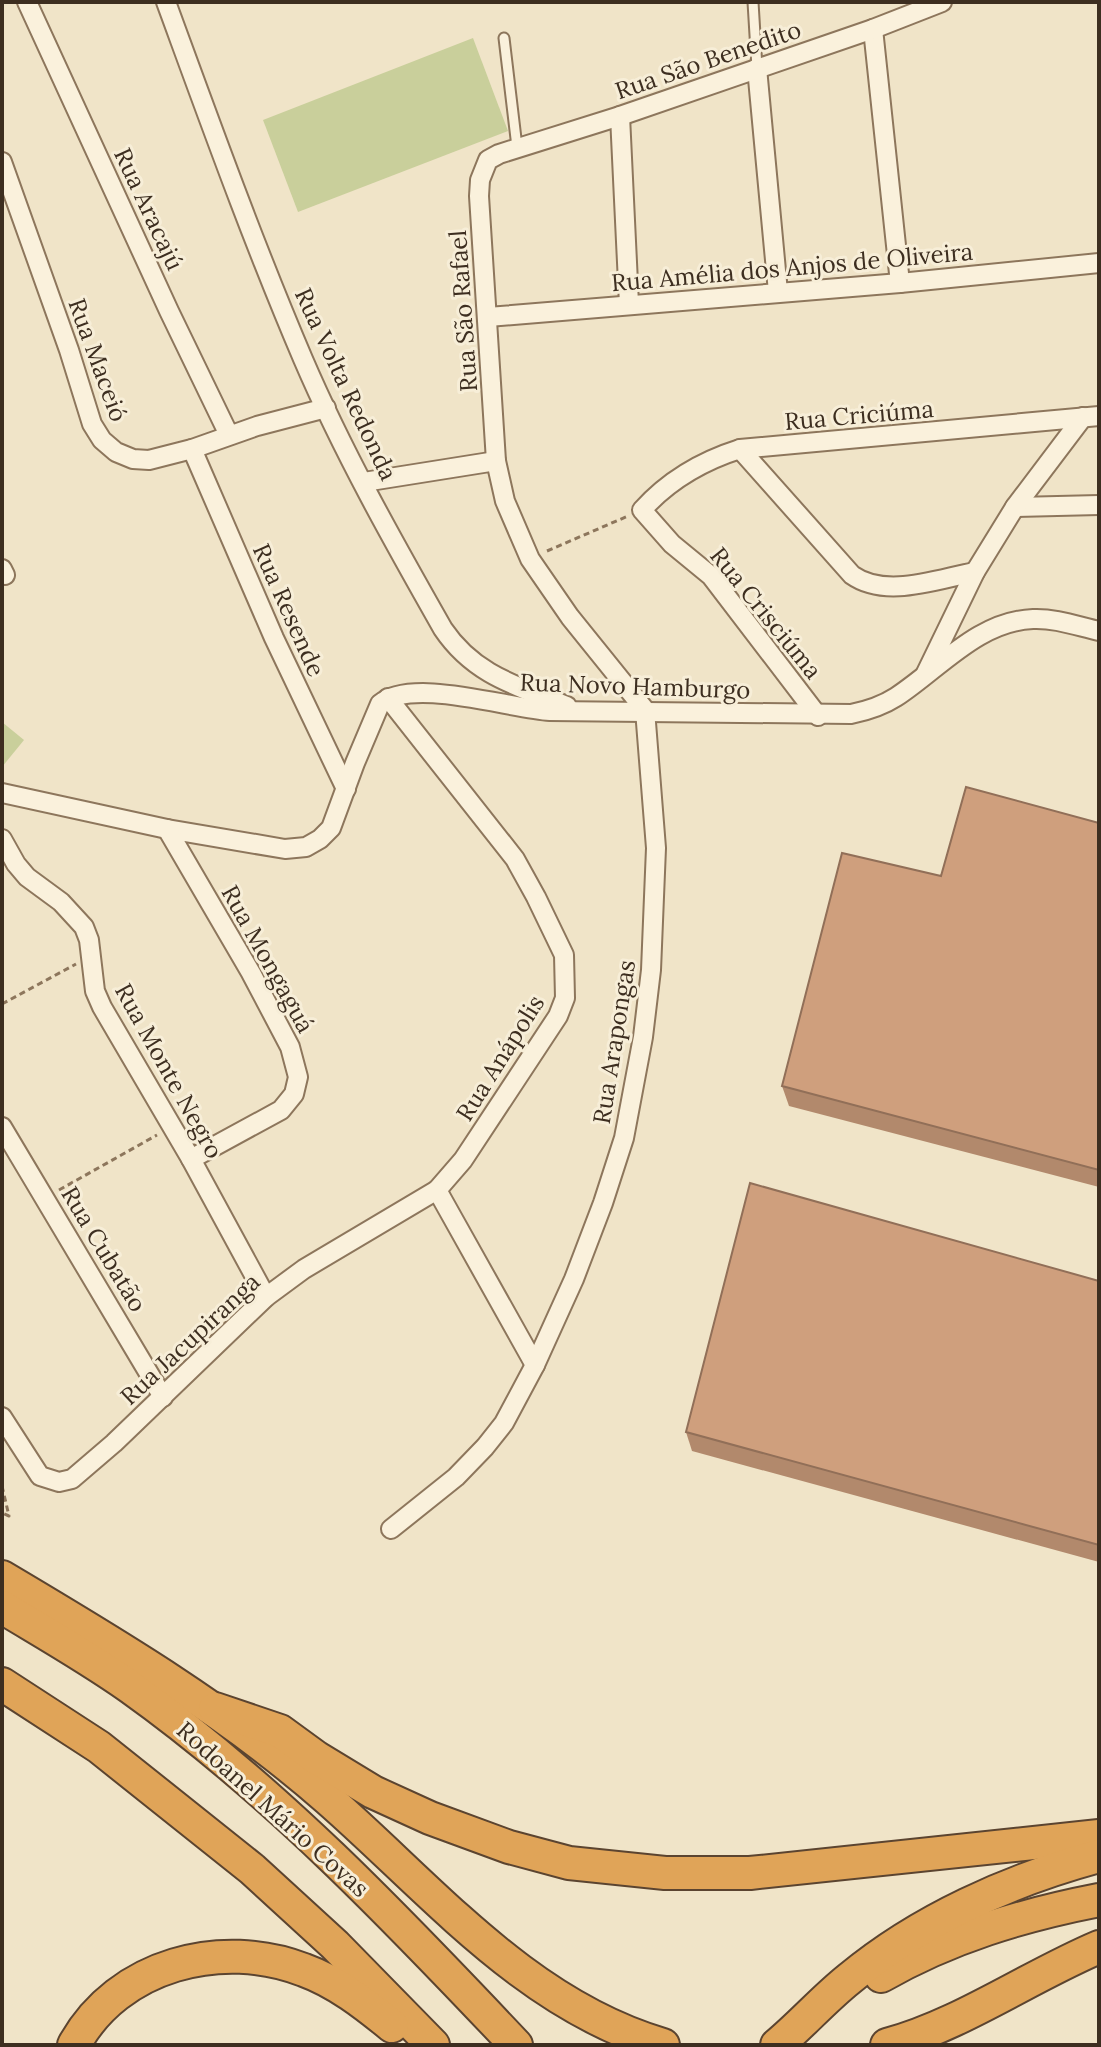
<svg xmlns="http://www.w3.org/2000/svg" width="1101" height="2047" font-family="Lora,serif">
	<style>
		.green { fill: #c9cf9b }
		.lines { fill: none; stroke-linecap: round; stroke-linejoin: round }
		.service-casing { stroke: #8d765c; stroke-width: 13 }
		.minor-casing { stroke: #8d765c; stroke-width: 22 }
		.motorway-casing { stroke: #5b4430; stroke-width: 36 }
		.path { stroke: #8d765c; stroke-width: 3; stroke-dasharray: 6 4; stroke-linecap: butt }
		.service { stroke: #faf1dc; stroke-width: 9 }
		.minor { stroke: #faf1dc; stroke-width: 18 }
		.motorway { stroke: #e0a458; stroke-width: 32 }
		.wall { fill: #b2896c }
		.building { fill: #cf9f7d; stroke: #916f58; stroke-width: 2 }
		.labels { text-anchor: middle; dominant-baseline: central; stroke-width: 6; stroke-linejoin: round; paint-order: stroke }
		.street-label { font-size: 24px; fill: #3d2e20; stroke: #f7eed8 }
	</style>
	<rect width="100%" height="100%" fill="#f0e4c8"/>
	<g class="green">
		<path d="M473,38l35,93 -210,81 -35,-92z"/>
		<path d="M2,722l22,18 -22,27z"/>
	</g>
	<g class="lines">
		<defs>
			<g id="service">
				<path d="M753,2l4,66"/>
				<path d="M504,38l13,109"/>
			</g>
			<g id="minor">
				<path d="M27,2l142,309 60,124"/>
				<path d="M166,2c44,120 87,240 137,357 40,93 90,182 140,270 31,46 74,57 124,77"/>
				<path d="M873,29l27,254"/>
				<path d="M757,68l21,224"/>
				<path d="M620,116l9,188"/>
				<path d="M2,162l67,188 23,74 10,16 14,12 17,7 16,1 43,-11 65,-23 69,-18"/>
				<path d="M488,317l412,-34 199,-20"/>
				<path d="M192,449l82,189 72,151"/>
				<path d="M740,449l112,126c34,24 85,4 123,-3"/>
				<path d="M364,482l132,-21"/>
				<path d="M1015,507l84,-2"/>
				<path d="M2,569l3,6"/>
				<path d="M926,673l49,-101 40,-65 68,-90"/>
				<path d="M388,698l127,161 21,38 28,58 1,43 -7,18 -95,144 -26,30 98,175"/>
				<path d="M818,716l-107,-140 -39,-32 -30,-34c27,-30 60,-49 98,-61l359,-33"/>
				<path d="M2,793l165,36 118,20 21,-2 14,-8 11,-11 24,-65 25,-59c32,-27 127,4 170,7l301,3c15,-3 31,-8 45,-17 43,-28 82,-76 137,-78 22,-1 44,7 66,12"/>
				<path d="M167,829l84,144 39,74 8,30 -4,17 -13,16 -90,49"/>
				<path d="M2,839l14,25 11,13 34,25 23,25 5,13 6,51 7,16 89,152 75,138"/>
				<path d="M2,1127l161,270"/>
				<path d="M2,1417l38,59 19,6 13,-3 42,-36 152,-146 38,-28 133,-79"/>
				<path d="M391,1529l65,-52 29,-30 19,-24 31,-58 39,-86 29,-76 21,-65 19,-101 8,-67 5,-122 -11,-138 -75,-93 -40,-58 -25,-58 -9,-40 -17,-265 1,-16 8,-20 11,-6 121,-38 253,-87 69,-27"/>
			</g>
			<g id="motorway">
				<path d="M2,1577c113,67 227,135 326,222 104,91 198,206 335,246"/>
				<path d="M2,1607c43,26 87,51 128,80 143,102 266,231 386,358"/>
				<path d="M2,1684l97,63 153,122 83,76 98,100"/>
				<path d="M215,1709l65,22 37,27 56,34 57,26 79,29 60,16 96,10h85l349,-37"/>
				<path d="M881,1976c68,-39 141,-61 218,-76"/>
				<path d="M74,2045c44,-81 148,-107 230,-75 33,12 61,34 88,56"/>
				<path d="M777,2045c25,-21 47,-46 72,-66 71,-59 161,-99 250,-123"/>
				<path d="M887,2045c74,-20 141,-68 212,-98"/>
			</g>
		</defs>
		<use href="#service" class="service-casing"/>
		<use href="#minor" class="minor-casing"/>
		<use href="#motorway" class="motorway-casing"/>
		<g class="path">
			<path d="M547,551l81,-35"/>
			<path d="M2,1004l74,-40"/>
			<path d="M59,1190l98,-55"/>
			<path d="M2,1486l7,30 -7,-3"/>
		</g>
		<use href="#service" class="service"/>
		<use href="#minor" class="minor"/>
		<use href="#motorway" class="motorway"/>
	</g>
	<g class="wall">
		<path d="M1099,823v364l-310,-81 -7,-20z"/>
		<path d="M1099,1281v281l-407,-111 -6,-19z"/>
	</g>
	<g class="building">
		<path d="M966,787l133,36v347l-317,-84 60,-233 99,23z"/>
		<path d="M750,1183l349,98v264l-413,-113z"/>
	</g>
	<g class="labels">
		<g class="street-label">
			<text transform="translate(708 60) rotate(-19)">Rua São Benedito</text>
			<text transform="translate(149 209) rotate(65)">Rua Aracajú</text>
			<text transform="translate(792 267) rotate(-5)">Rua Amélia dos Anjos de Oliveira</text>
			<text transform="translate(463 311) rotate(-94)">Rua São Rafael</text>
			<text transform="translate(98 360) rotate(70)">Rua Maceió</text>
			<text transform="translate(346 384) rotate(65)">Rua Volta Redonda</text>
			<text transform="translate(859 415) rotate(-5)">Rua Criciúma</text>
			<text transform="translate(289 610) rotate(66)">Rua Resende</text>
			<text transform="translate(766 613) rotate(51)">Rua Crisciúma</text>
			<text transform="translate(635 686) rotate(2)">Rua Novo Hamburgo</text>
			<text transform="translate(268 959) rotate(61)">Rua Mongaguá</text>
			<text transform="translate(614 1042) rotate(-81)">Rua Arapongas</text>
			<text transform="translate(500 1058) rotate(-58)">Rua Anápolis</text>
			<text transform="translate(169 1071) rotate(61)">Rua Monte Negro</text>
			<text transform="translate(104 1249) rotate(59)">Rua Cubatão</text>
			<text transform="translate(190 1339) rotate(-43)">Rua Jacupiranga</text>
			<text transform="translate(273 1809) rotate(42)">Rodoanel Mário Covas</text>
		</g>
	</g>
	<rect width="1101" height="2047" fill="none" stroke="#3d2e20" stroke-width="8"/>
</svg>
